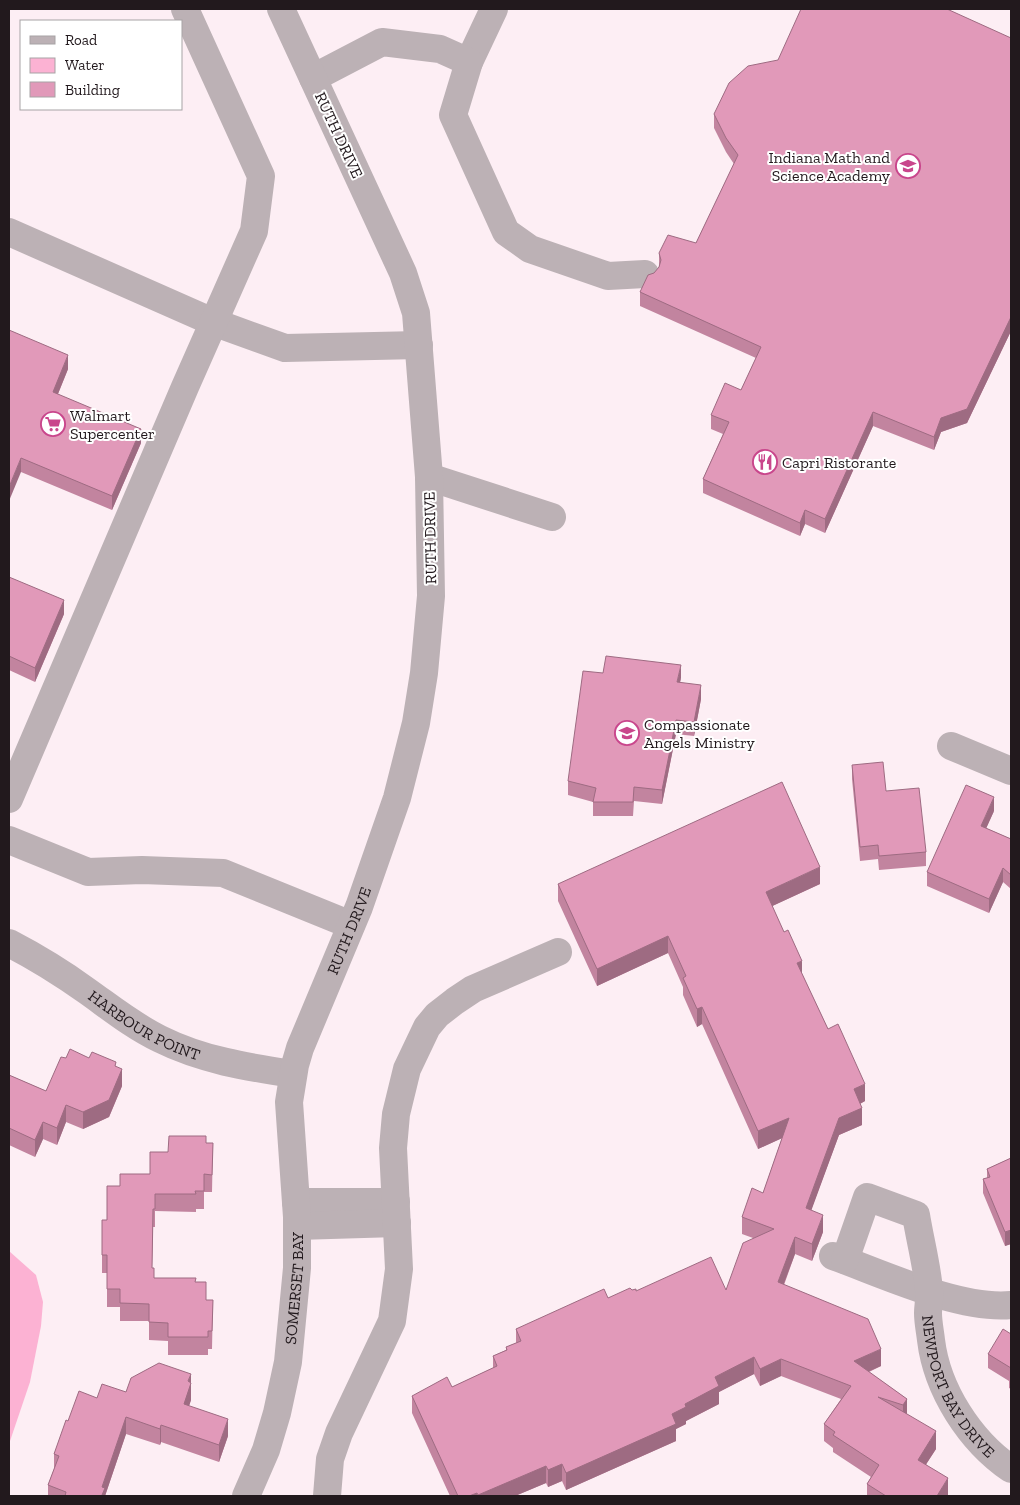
<svg xmlns="http://www.w3.org/2000/svg" width="1020" height="1505" font-family="'Zilla Slab',serif">
	<style>
		.water { fill: #fcb2d3 }
		.lines { fill: none; stroke-linecap: round; stroke-linejoin: round }
		.minor { stroke: #bcb1b5; stroke-width: 28 }
		.wall { fill: #c2849f }
		.shaded-wall { fill: #9e6b82 }
		.building { fill: #e199b9; stroke: #9e6b82 }
		.labels { text-anchor: middle; dominant-baseline: central; stroke-width: 4; stroke-linejoin: round; paint-order: stroke }
		.street-label { font-size: 16px; fill: #22191d; stroke: #fff }
		.poi-label { font-size: 16px; fill: #22191d; stroke: #fff; text-anchor: start }
	</style>
	<rect width="100%" height="100%" fill="#fdeef4"/>
	<path class="water" d="M9,1251l27,24 7,27 -2,24 -11,56 -21,62z"/>
	<g class="lines">
		<g class="minor">
			<path d="M469,62l25,-53"/>
			<path d="M313,78l69,-36 58,7 29,13 -16,53 53,117 24,17 78,27 37,-2"/>
			<path d="M9,232l204,90 72,26 134,-3"/>
			<path d="M429,477l123,40"/>
			<path d="M951,746l60,25"/>
			<path d="M9,799l176,-412 69,-156 7,-55 -76,-167"/>
			<path d="M9,840l79,32 54,-2 81,3 128,52"/>
			<path id="s1" d="M9,943c27,14 53,30 78,48 24,17 46,35 73,48 42,21 87,28 133,35"/>
			<path d="M296,1202h100"/>
			<path d="M297,1226l100,-3"/>
			<path d="M833,1256c50,18 126,54 178,49"/>
			<path id="s2" d="M845,1260l22,-63 49,18c4,25 11,51 13,75 1,8 -1,16 -1,23 0,9 2,18 3,27 6,50 39,101 80,129"/>
			<path id="s3" d="M246,1496l20,-46 11,-37 11,-51 9,-94v-51l-8,-115 6,-37 5,-17 59,-141 38,-109 19,-75 8,-50 7,-77 -2,-119 -13,-164 -13,-40 -122,-264"/>
			<path d="M327,1496l3,-37 9,-26 53,-112 7,-52 -6,-121 3,-34 11,-45 20,-42 10,-12 18,-14 18,-12 85,-37"/>
		</g>
	</g>
	<g class="wall">
		<path d="M1011,38v293l-44,92 -26,9 -7,18 -61,-24 -48,107 -20,-9 -5,12 -97,-43v-14l20,-45 -12,-5v-14l30,-25 15,-32 -116,-52v-14l19,-25v-14l37,-10 38,-79 -8,-12 -12,-24v-14z"/>
		<path d="M9,330l59,39 -10,25 83,49 -29,67 -91,-38z"/>
		<path d="M9,577l55,37 -29,68 -26,-12z"/>
		<path d="M681,678l-1,4 21,17 -7,37 -18,-2 -14,70 -28,-3 -1,15h-40v-14l-25,-7v-14z"/>
		<path d="M852,765l34,26 40,61v14l-47,4 -1,-11 -18,2 -8,-82z"/>
		<path d="M994,811l-8,17 25,11v50l-8,-7 -14,31 -62,-27v-14z"/>
		<path d="M558,884h262l-48,22 30,68 26,55 37,72 -5,3 2,21 -23,10 -28,75 12,22 -11,29 -17,-7 -11,31 97,81 -12,6 38,27v15l29,35 -10,15 22,31 -1,1h-80v-12l4,-7 -38,-25v-4l-9,-7v-17l17,-25 -60,-23 -21,10 -6,-12 -35,18v12l-33,17v3l-10,5v12l-110,49 -4,-9 -14,6 -2,-4 -31,13h-65l-38,-83v-17l40,-9 41,-19v-12l13,-6v-3l10,-4v-14l116,-39 4,1 90,-1 27,-52 -11,-4v-17l21,-24 19,-55 -24,11 -56,-125 -5,3 -14,-32v-8l-15,-34 -71,33 -39,-85z"/>
		<path d="M66,1058h23l27,8 6,20 -13,31 -26,12 -17,-7 -9,23 -14,-6 -8,18 -26,-12v-70l37,16z"/>
		<path d="M206,1143h7l-1,49h-8v17h-8v3l-41,-1v16h-2l-1,41 2,10 42,4 10,18h7l-1,49h-4v6h-40v-14l-19,-1v-19h-29v-14h-13v-34h-5v-18l5,-35 13,-34 30,-12z"/>
		<path d="M1011,1158v86l-6,2 -22,-53v-14l4,-1v-9z"/>
		<path d="M1011,1334v55l-2,-1v-7l-21,-13v-14z"/>
		<path d="M191,1383v17l-2,6 39,30 -9,26 -58,-20 -1,3 -34,-11 -21,62h1h-58v-11l6,-16v-15l14,-33 29,-23 29,-6z"/>
	</g>
	<g class="shaded-wall">
		<path d="M1011,317v14l-44,92 -26,9 -7,18v-13l7,-19z"/>
		<path d="M68,355v14l-15,37v-14z"/>
		<path d="M873,412v14l-48,107v-14z"/>
		<path d="M141,429v14l-29,67v-14z"/>
		<path d="M21,458v14l-12,29v-14z"/>
		<path d="M805,510v14l-5,12v-13z"/>
		<path d="M64,600v14l-29,68v-14z"/>
		<path d="M681,665v13l-4,18v-14z"/>
		<path d="M701,685v14l-7,37v-14z"/>
		<path d="M676,720v14l-14,70v-14z"/>
		<path d="M994,797v14l-13,29v-14z"/>
		<path d="M820,867v17l-54,25v-17z"/>
		<path d="M1003,868v14l-14,31v-14z"/>
		<path d="M668,936v17l-71,33v-17z"/>
		<path d="M802,961v17l-5,-15z"/>
		<path d="M702,1007v17l-5,3v-18z"/>
		<path d="M122,1069v17l-13,31 -26,12v-17z"/>
		<path d="M865,1084v17l-11,6v-18z"/>
		<path d="M66,1105v17l-9,23v-17z"/>
		<path d="M862,1108v17l-23,10 -33,90v-17l33,-90z"/>
		<path d="M789,1118v17l-31,14v-18z"/>
		<path d="M43,1122v17l-8,18v-17z"/>
		<path d="M823,1215v17l-11,29v-17z"/>
		<path d="M1011,1230v14l-6,2v-14z"/>
		<path d="M795,1237v17l-17,45v-17z"/>
		<path d="M881,1349v17l-27,12v-17z"/>
		<path d="M754,1357v17l-35,18v12l-33,17v3l-10,5v12l-110,49v-17l106,-59 13,-10 30,-27z"/>
		<path d="M781,1359v17l-21,10v-17z"/>
		<path d="M191,1374v26l-7,21v-17l4,-23z"/>
		<path d="M907,1399v17l-4,6v-17z"/>
		<path d="M126,1417v17l-21,62h-3v-9z"/>
		<path d="M228,1419v17l-9,26v-17z"/>
		<path d="M161,1425v17l-1,3v-16z"/>
		<path d="M936,1431v18l-18,28v-17z"/>
		<path d="M562,1464v17l-14,6v-17z"/>
		<path d="M546,1466v17l-31,13h-37v-1z"/>
		<path d="M948,1478v17l-1,1h-10z"/>
		<path d="M477,1493v3h-8z"/>
	</g>
	<g class="building">
		<path d="M801,9h146l64,29v279l-44,92 -26,9 -7,19 -61,-25 -48,107 -20,-9 -5,13 -97,-44 26,-57 -18,-7 14,-32 16,7 20,-43 -121,-55 8,-17 6,-2 5,-6 2,-7 -2,-7 9,-18 28,8 42,-88 -12,-17 -12,-24 15,-31 19,-17 30,-6z"/>
		<path d="M9,330l59,25 -15,37 88,37 -29,67 -91,-38 -12,29z"/>
		<path d="M9,577l55,23 -29,68 -26,-12z"/>
		<path d="M606,656l75,9 -4,17 24,3 -7,37 -18,-2 -14,70 -28,-3 -1,15h-40l3,-14 -28,-7 15,-110 20,2z"/>
		<path d="M883,762l3,29 33,-3 7,64 -47,4 -1,-11 -18,2 -8,-82z"/>
		<path d="M782,782l38,85 -54,25 18,40 4,-2 14,31 -5,2 31,66 10,-5 27,60 -11,5 8,19 -23,10 -33,90 17,7 -11,29 -17,-7 -17,45 90,37 13,30 -27,12 53,38 -4,6 -25,-8 58,34 -18,29 30,18 -11,18h-51l-19,-12 12,-19 -46,-30 2,-3 -11,-8 27,-38 -70,-27 -21,10 -6,-12 -39,20 4,9 -34,18 1,3 -14,7 4,10 -110,49 -4,-9 -14,6 -2,-4 -68,29 -1,-2 -8,3h-11l-46,-100 35,-19 5,10 45,-21 -4,-10 14,-6 -1,-3 15,-6 -5,-12 88,-40 4,9 22,-10 2,2 4,-1v2l75,-34 15,33 17,-47 31,-14 -32,-12 10,-29 11,5 26,-75 -31,13 -56,-124 -5,2 -14,-31 3,-2 -18,-40 -71,33 -39,-85z"/>
		<path d="M966,785l28,12 -13,29 30,13v36l-8,-7 -14,31 -62,-27z"/>
		<path d="M70,1049l19,9 3,-6 24,10 -1,4 7,3 -13,31 -26,12 -17,-7 -9,23 -14,-6 -8,18 -26,-12v-53l37,16 15,-34 5,1z"/>
		<path d="M169,1136h37v7h7l-1,32 -8,-1v17h-9l1,3h-41v15h-2l-1,59h2v10h42l-1,4h11v18h7l-1,31h-4v6h-40v-14l-19,-1v-18l-29,-1v-14h-13v-34h-5v-35h5v-34h13v-12h30v-22h18z"/>
		<path d="M1011,1158v72l-6,2 -22,-53 7,-2 -3,-8z"/>
		<path d="M1003,1329l8,5v34l-23,-14z"/>
		<path d="M159,1363l32,11 -3,7 3,2 -7,21 44,15 -9,26 -58,-20 -1,4 -34,-12 -24,70 3,1 -3,7 4,1h-41l1,-4 -18,-7 11,-29 -5,-2 12,-34 2,1 11,-30 18,7 5,-14 24,8 5,-14z"/>
	</g>
	<defs>
		<symbol id="school-ring" viewBox="-11 -11 22 22"><circle r="9.5" fill="#fff" stroke="#c9468c" stroke-width="1.5"/><path d="M0-5L7-2L0 1L-7-2ZM-4 1L0 2.5L4 1V4Q0 6-4 4Z" fill="#c9468c"/></symbol>
		<symbol id="supermarket-ring" viewBox="-11 -11 22 22"><circle r="9.5" fill="#fff" stroke="#c9468c" stroke-width="1.5"/><path d="M-6-5.5h2.5l.6 2H6L4.5 2H-2.5L-4.4-4H-6ZM-1.5 3.2a1.3 1.3 0 1 0 .1 0ZM3 3.2a1.3 1.3 0 1 0 .1 0Z" fill="#c9468c"/></symbol>
		<symbol id="restaurant-ring" viewBox="-11 -11 22 22"><circle r="9.5" fill="#fff" stroke="#c9468c" stroke-width="1.5"/><path d="M-5-6h1v4h1v-4h1v4h1v-4h1v5L-1.5 .5V6h-2V.5L-5-1ZM5-6V6H3V1.5H1.5Q1.5-4 5-6Z" fill="#c9468c"/></symbol>
	</defs>
	<g fill-rule="evenodd">
		<use href="#school-ring" x="894" y="152" width="28" height="28"/>
		<use href="#supermarket-ring" x="39" y="410" width="28" height="28"/>
		<use href="#restaurant-ring" x="751" y="448" width="28" height="28"/>
		<use href="#school-ring" x="613" y="719" width="28" height="28"/>
	</g>
	<g class="labels">
		<g class="street-label">
			<text transform="translate(339 135) rotate(65)">RUTH DRIVE</text>
			<text transform="translate(430 538) rotate(-91)">RUTH DRIVE</text>
			<text stroke="none"><textPath href="#s3" startOffset="584">RUTH DRIVE</textPath></text>
			<text stroke="none"><textPath href="#s1" startOffset="159">HARBOUR POINT</textPath></text>
			<text stroke="none"><textPath href="#s3" startOffset="215">SOMERSET BAY</textPath></text>
			<text stroke="none"><textPath href="#s2" startOffset="299">NEWPORT BAY DRIVE</textPath></text>
		</g>
		<g class="poi-label">
			<text x="890" y="157" text-anchor="end">Indiana Math and<tspan x="890" dy="18">Science Academy</tspan></text>
			<text x="70" y="415">Walmart<tspan x="70" dy="18">Supercenter</tspan></text>
			<text x="782" y="462">Capri Ristorante</text>
			<text x="644" y="724">Compassionate<tspan x="644" dy="18">Angels Ministry</tspan></text>
		</g>
	</g>
	<rect width="1020" height="1505" fill="none" stroke="#22191d" stroke-width="20"/>
	<rect x="20" y="20" width="162" height="90" fill="#ffffff" stroke="#a7a3a5"/>
	<rect x="30" y="36" width="25" height="8" fill="#bcb1b5" stroke="#a7a3a5"/>
	<text x="65" y="45" font-size="15" fill="#22191d">Road</text>
	<rect x="30" y="58" width="25" height="15" fill="#fcb2d3" stroke="#a7a3a5"/>
	<text x="65" y="70" font-size="15" fill="#22191d">Water</text>
	<rect x="30" y="82" width="25" height="15" fill="#e199b9" stroke="#a7a3a5"/>
	<text x="65" y="95" font-size="15" fill="#22191d">Building</text>
</svg>
